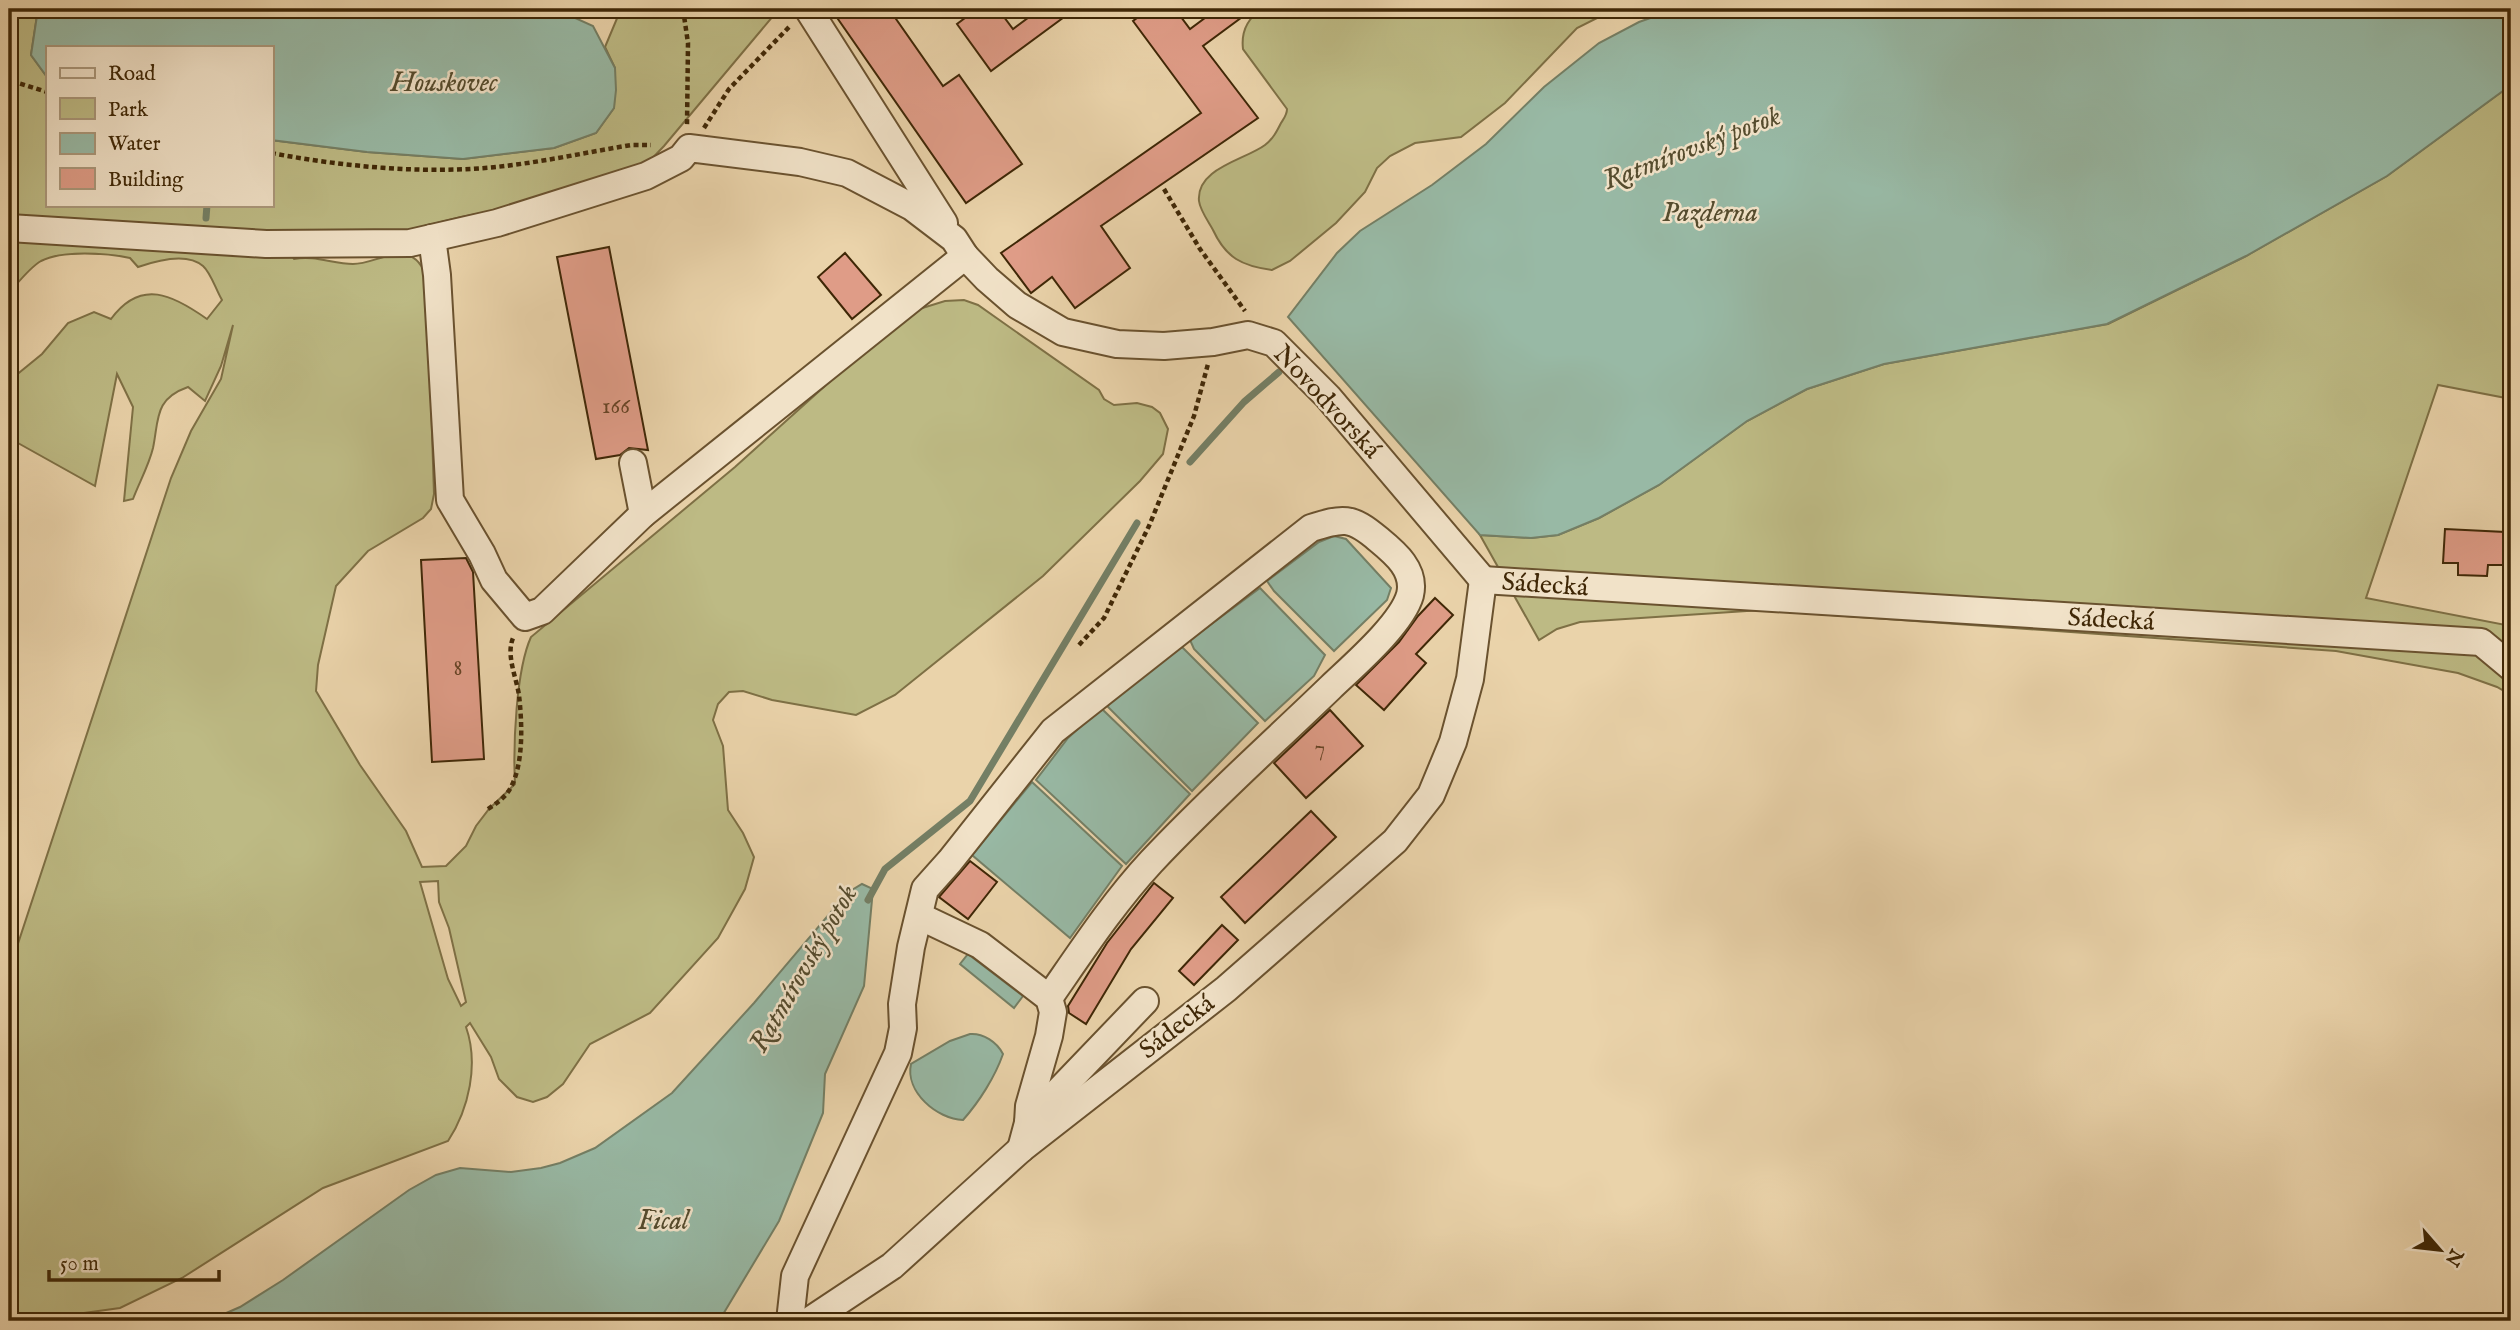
<svg xmlns="http://www.w3.org/2000/svg" width="2520" height="1330" font-family="'IM FELL English',serif">
	<style>
		.green { fill: #bdba84; stroke: #7e7045; stroke-width: 2; fill-rule: evenodd }
		.water { fill: #98b9a5; stroke: #747f65; stroke-width: 2 }
		.lines { fill: none; stroke-linecap: round; stroke-linejoin: round }
		.stream { stroke: #747f65; stroke-width: 7 }
		.building { fill: #df9c87; stroke: #3f2706; stroke-width: 2 }
		.minor-casing { stroke: #6a522f; stroke-width: 30 }
		.path { stroke: #3f2706; stroke-width: 4.5; stroke-dasharray: 5 3.5; stroke-linecap: butt }
		.minor { stroke: #f1e2c8; stroke-width: 26 }
		.labels { text-anchor: middle; dominant-baseline: central; stroke-width: 5; stroke-linejoin: round; paint-order: stroke }
		.number-label { font-size: 23px; fill: #674426 }
		.street-label { font-size: 26px; fill: #3f2706; stroke: #f1e2c8 }
		.water-label { font-size: 28px; font-style: italic; fill: #554c2e; stroke: #f1e2c8 }
	</style>
	<rect width="100%" height="100%" fill="#ead3aa"/>
	<filter id="stains"><feTurbulence type="fractalNoise" baseFrequency=".00286" numOctaves="4"/><feColorMatrix values="0 0 0 0 .2 0 0 0 0 .09 0 0 0 0 .02 0 0 0 .5 -.17"/></filter>
	<radialGradient id="worn" r=".72"><stop offset=".6" stop-color="#630" stop-opacity="0"/><stop offset="1" stop-color="#630" stop-opacity=".3"/></radialGradient>
	<g class="green">
		<path d="M11,9h27l-7,46 16,22v128h224v-65l96,12 96,7 91,-11 42,-15 18,-25 1,-40 -10,-21 13,-31 12,-7h149l-115,137 -21,22 -92,32 -90,17 -60,15 -71,3 -321,-16v-202z"/>
		<path d="M1262,9h353l-38,19 -72,75 -44,34 -46,6 -25,13 -13,12 -12,24 -29,31 -46,38 -18,9c-30,-4 -46,-12 -59,-40 -5,-9 -13,-20 -14,-29 -3,-33 46,-41 66,-56 8,-6 12,-14 16,-22 3,-5 6,-8 6,-14l-44,-60c-2,-17 5,-31 19,-40z"/>
		<path d="M2511,85v314l-73,-14 -72,213 145,28v69l-14,-8 -39,-14 -122,-22 -574,-41 -182,12 -23,7 -18,11 -59,-105 51,3 27,-3 41,-17 60,-33 88,-64 60,-32 77,-25 224,-40 138,-68 141,-80z"/>
		<path d="M9,236l280,15 5,8c21,-4 39,5 59,5 18,0 36,-13 54,-9 12,3 17,14 20,24l7,215 -3,15 -8,9 -55,33 -32,35 -18,79 -2,26 44,74 46,66 16,36 24,-1 20,-20 10,-20 13,-17 26,-25c-2,-38 1,-114 16,-147l204,-170 151,-136 30,-21 29,-9 19,-1 14,5 121,85 5,9 10,6 23,-2 15,4 8,6 8,16 -5,25 -23,27 -97,95 -148,119 -39,20 -84,-15 -29,-9 -14,1 -11,12 -5,16 10,26 5,64 15,23 11,24 -9,32 -27,49 -68,75 -60,31 -27,40 -16,13 -14,5 -16,-5 -18,-18 -8,-22 -21,-34 -4,4c13,37 3,82 -18,114l-125,47 -141,90 -62,30 -58,8 -53,2v-347l162,-493 20,-47 30,-52 12,-54 -12,41 -16,35 -17,-14c-34,12 -29,32 -35,61 -4,17 -14,35 -20,51l-9,2 9,-94 -16,-33 -22,112 -86,-48v-57l33,-27 26,-31 26,-11 17,7c30,-41 62,-24 96,0l15,-19c-6,-10 -11,-27 -19,-34 -16,-14 -48,-5 -65,1l-8,-9c-23,-5 -68,-8 -89,3 -12,7 -23,22 -32,32zM438,881l1,21 10,26 17,74 -5,4 -13,-27 -28,-97z"/>
	</g>
	<g class="water">
		<path d="M38,9h530l7,9 18,8 22,42 1,22 -2,18 -18,25 -42,15 -91,11 -96,-7 -96,-12v-93h-224v30l-16,-22z"/>
		<path d="M1676,9h835v76l-124,91 -141,80 -139,68 -223,40 -77,25 -60,32 -88,64 -60,33 -41,17 -27,3 -51,-3 -192,-218 49,-64 23,-22 72,-46 54,-41 58,-57 55,-44 40,-21z"/>
		<path d="M1334,536l12,3 45,49 -4,12 -53,51 -60,-60 -7,-10 52,-39z"/>
		<path d="M1260,588l65,67 -11,21 -49,45 -71,-72 -4,-9z"/>
		<path d="M1182,647l76,76 -66,68 -84,-84 1,-7z"/>
		<path d="M1101,708l89,86 -64,70 -90,-84 32,-42z"/>
		<path d="M1032,782l90,84 -52,72 -98,-83z"/>
		<path d="M862,884l11,5 -9,97 -39,88 -2,39 -44,108 -60,100h-511l32,-14 43,-27 126,-90 27,-15 24,-7 51,4 30,-4 19,-5 35,-15 77,-55 82,-90 93,-110z"/>
		<path d="M968,954l55,42 -9,12 -54,-44z"/>
		<path d="M970,1034c13,-1 27,8 33,20 -8,23 -24,48 -40,66 -26,-1 -58,-28 -52,-56l39,-23z"/>
	</g>
	<g class="lines">
		<g class="stream">
			<path d="M206,218l1,-13"/>
			<path d="M1190,462l54,-60 35,-30"/>
			<path d="M868,900l17,-31 85,-68 167,-278"/>
		</g>
	</g>
	<g class="building">
		<path d="M831,9h58l54,77 16,-11 63,89 -56,39z"/>
		<path d="M977,9h21l15,20 27,-20h35l-84,62 -34,-47z"/>
		<path d="M1149,9h26l15,20 27,-20h36l-50,37 55,72 -157,108 29,42 -55,40 -23,-31 -21,16 -30,-40 200,-140 -68,-92z"/>
		<path d="M609,247l39,203 -19,-2 -9,7 -24,4 -39,-202z"/>
		<path d="M845,253l36,42 -29,24 -34,-42z"/>
		<path d="M2445,529l60,3 -2,33h-15l-1,11 -29,-1v-12h-15z"/>
		<path d="M466,558l7,14 11,187 -52,3 -11,-202z"/>
		<path d="M1435,598l18,17 -37,39 10,9 -42,47 -28,-25 43,-43 19,-26z"/>
		<path d="M1330,710l33,36 -57,52 -32,-35z"/>
		<path d="M1311,811l25,26 -91,86 -24,-26z"/>
		<path d="M970,861l27,21 -29,37 -29,-22z"/>
		<path d="M1154,883l19,15 -42,51 -45,75 -17,-11 -1,-7 39,-63z"/>
		<path d="M1222,925l16,15 -44,45 -15,-14z"/>
	</g>
	<g class="lines">
		<defs>
			<g id="minor">
				<path d="M808,9l136,214"/>
				<path d="M9,228l257,16 144,-1 87,-20 149,-47 35,-18 8,-10 111,14 47,11 65,34 42,32 11,17 22,23 30,26 46,27 54,12 47,2 49,-4 35,-7 26,8 54,54 155,183"/>
				<path d="M432,238l5,37 13,225 32,54 12,26 31,37 17,-6 101,-97 322,-258"/>
				<path d="M633,463l10,51"/>
				<path d="M1483,580l998,62 30,25"/>
				<path d="M919,916l61,29 69,53 4,14 -4,24 -20,70 -1,17 -7,26"/>
				<path d="M1028,1123l117,-122"/>
				<path d="M790,1321l5,-45 103,-223 5,-25 -1,-24 9,-57 14,-58 25,-28 103,-130 258,-203c32,-10 40,-12 67,11 17,14 38,31 32,56 -8,29 -57,71 -79,92 -60,58 -123,114 -180,175 -38,41 -70,90 -102,136"/>
				<path d="M809,1321l83,-55 129,-117 205,-160 169,-148 36,-46 22,-53 17,-63 13,-99"/>
			</g>
		</defs>
		<use href="#minor" class="minor-casing"/>
		<g class="path">
			<path d="M683,9l5,34 -1,83"/>
			<path d="M12,81l35,11"/>
			<path d="M704,128l25,-39 62,-64"/>
			<path d="M271,153c75,14 158,22 234,13 42,-5 84,-14 126,-21h20"/>
			<path d="M1164,189l36,60 45,62"/>
			<path d="M1079,645l25,-27 45,-92 45,-110 14,-52"/>
			<path d="M488,809c9,-6 18,-12 23,-22 13,-25 11,-65 8,-92 -3,-19 -14,-42 -5,-59"/>
		</g>
		<use href="#minor" class="minor"/>
	</g>
	<g class="labels">
		<g class="number-label">
			<text x="616" y="406">166</text>
			<text x="458" y="668">8</text>
			<text x="1320" y="748">7</text>
		</g>
		<g class="street-label">
			<text transform="translate(1327 402) rotate(47)">Novodvorská</text>
			<text transform="translate(1545 585) rotate(4)">Sádecká</text>
			<text transform="translate(2111 620) rotate(3)">Sádecká</text>
			<text transform="translate(1177 1027) rotate(-38)">Sádecká</text>
		</g>
		<g class="water-label">
			<text x="444" y="83">Houskovec</text>
			<text transform="translate(1692 149) rotate(-21)">Ratmírovský potok</text>
			<text x="1710" y="213">Pazderna</text>
			<text transform="translate(804 969) rotate(-60)">Ratmírovský potok</text>
			<text x="663" y="1221">Fical</text>
		</g>
	</g>
	<rect width="2520" height="1330" fill="none" stroke="#ead3aa" stroke-width="35"/>
	<rect x="10" y="10" width="2499" height="1309" fill="none" stroke="#3f2706" stroke-width="3.5"/>
	<rect x="18" y="18" width="2485" height="1295" fill="none" stroke="#3f2706" stroke-width="2"/>
	<rect x="46" y="46" width="228" height="161" fill="#f1e2c8" stroke="#aa977a" stroke-width="2"/>
	<rect x="60" y="68" width="35" height="10" fill="#f1e2c8" stroke="#aa977a" stroke-width="2"/>
	<text x="108" y="80" font-size="21" fill="#3f2706">Road</text>
	<rect x="60" y="98" width="35" height="21" fill="#bdba84" stroke="#aa977a" stroke-width="2"/>
	<text x="108" y="116" font-size="21" fill="#3f2706">Park</text>
	<rect x="60" y="133" width="35" height="21" fill="#98b9a5" stroke="#aa977a" stroke-width="2"/>
	<text x="108" y="150" font-size="21" fill="#3f2706">Water</text>
	<rect x="60" y="168" width="35" height="21" fill="#df9c87" stroke="#aa977a" stroke-width="2"/>
	<text x="108" y="186" font-size="21" fill="#3f2706">Building</text>
	<g transform="translate(2440 1250) rotate(118)" stroke="#f1e2c8" stroke-width="5" paint-order="stroke">
	<path d="M0-5L12 26L0 18L-12 26Z" fill="#3f2706"/>
	<text y="-10" font-size="19" font-weight="bold" text-anchor="middle" fill="#3f2706">N</text>
	</g>
	<path d="M49 1270v10h170v-10" fill="none" stroke="#3f2706" stroke-width="3.5"/>
	<text x="60" y="1270" font-size="21" fill="#3f2706" stroke="#f1e2c8" stroke-width="5" paint-order="stroke">50 m</text>
	<rect width="100%" height="100%" filter="url(#stains)"/>
	<rect width="100%" height="100%" fill="url(#worn)"/>
</svg>
